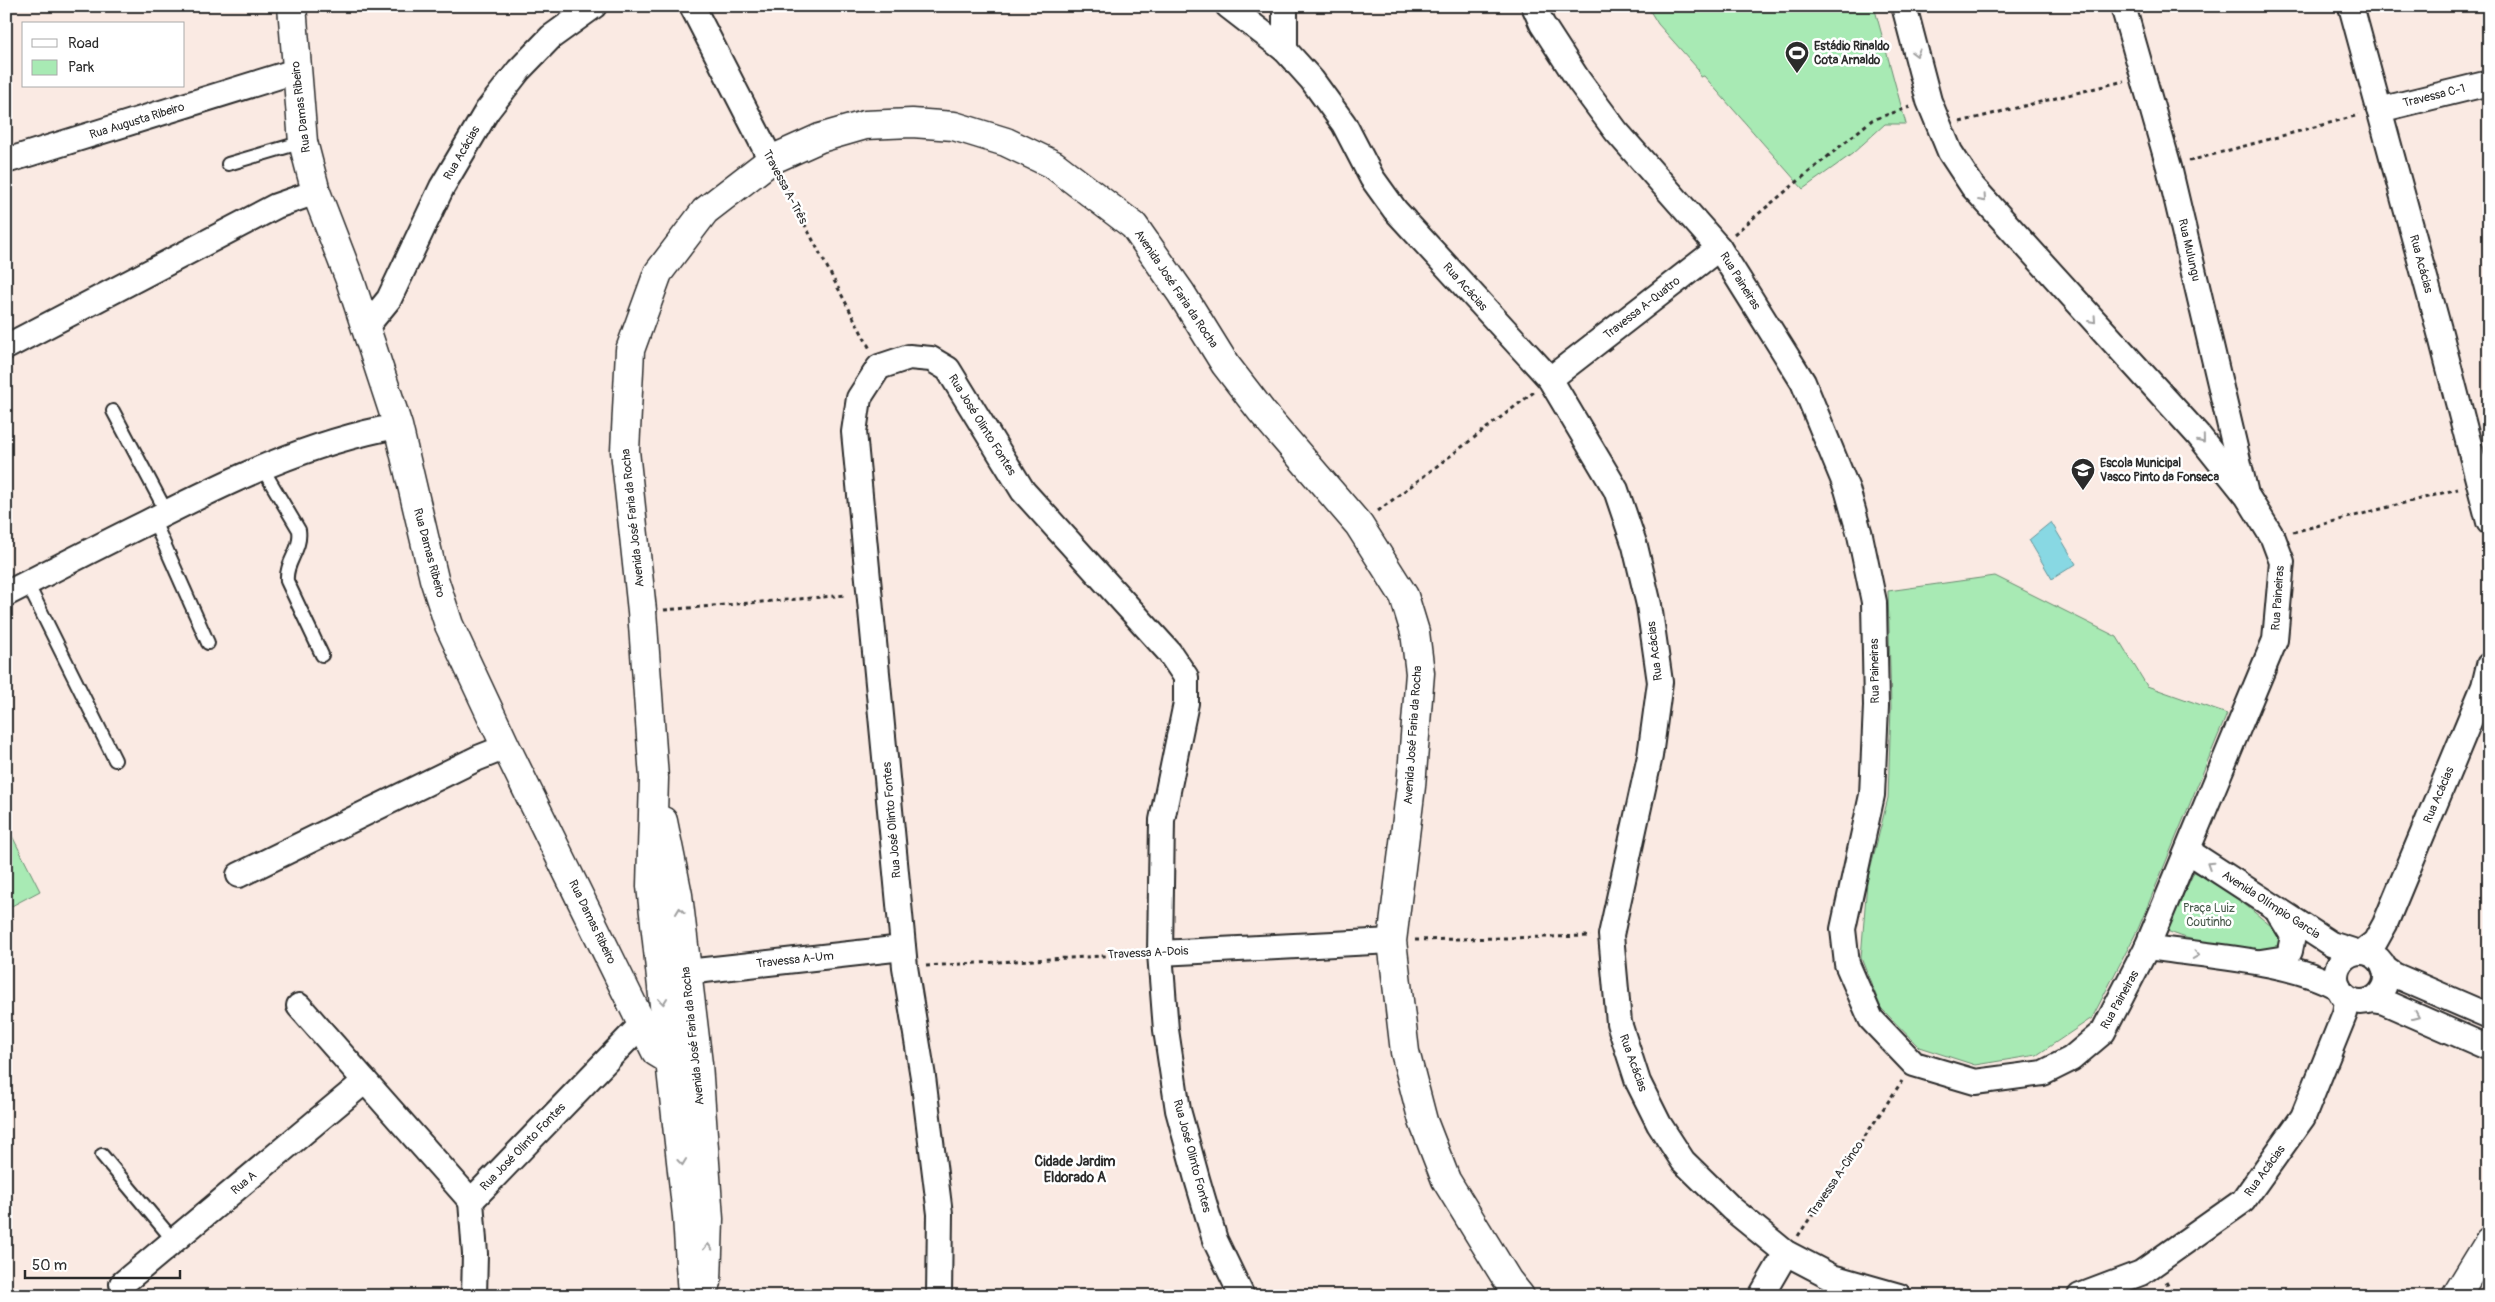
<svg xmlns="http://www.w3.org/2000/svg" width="2495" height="1302" font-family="Pangolin,sans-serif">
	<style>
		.green { fill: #a8eab4; stroke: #6a8a70 }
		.water { fill: #88d8e3; stroke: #639399 }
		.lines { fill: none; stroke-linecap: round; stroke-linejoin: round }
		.lane-casing { stroke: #2b2b2b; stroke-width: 16 }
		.street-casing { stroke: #2b2b2b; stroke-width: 28 }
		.secondary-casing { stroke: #2b2b2b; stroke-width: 31 }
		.path { stroke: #2b2b2b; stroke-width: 3; stroke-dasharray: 4 4; stroke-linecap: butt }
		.lane { stroke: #fff; stroke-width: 12 }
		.street { stroke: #fff; stroke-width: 24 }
		.secondary { stroke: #fff; stroke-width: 28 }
		.oneway { stroke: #a0a0a0 }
		.labels { text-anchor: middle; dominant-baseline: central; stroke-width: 5; stroke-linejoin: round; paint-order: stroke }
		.poi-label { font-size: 12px; font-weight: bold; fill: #2b2b2b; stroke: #fff; text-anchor: start }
		.street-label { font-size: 12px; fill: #2b2b2b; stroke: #fff }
		.park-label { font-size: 12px; fill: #4a5b4d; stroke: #fff }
		.neighbourhood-label { font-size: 14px; font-weight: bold; fill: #2b2b2b; stroke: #fff }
	</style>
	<rect width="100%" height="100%" fill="#faeae3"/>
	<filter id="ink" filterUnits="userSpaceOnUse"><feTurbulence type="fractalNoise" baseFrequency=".02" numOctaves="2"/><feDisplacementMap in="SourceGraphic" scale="10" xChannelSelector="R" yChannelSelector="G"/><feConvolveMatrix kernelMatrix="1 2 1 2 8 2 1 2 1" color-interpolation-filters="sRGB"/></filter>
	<g filter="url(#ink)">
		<g class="green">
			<path d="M1647,6h227l32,118h-21l-33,30 -49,35 -99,-113 -4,1 -2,-8 -40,-45z"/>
			<path d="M1995,576l122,61 30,49 80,28 -89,215 -46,89 -55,37 -62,10 -56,-18 -38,-39 -20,-50 6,-76 21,-84 3,-91 -3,-116z"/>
			<path d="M6,824l34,67 -34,18z"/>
			<path d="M2194,872l27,13 61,50v7l-6,8c-39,3 -73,-5 -109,-19z"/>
		</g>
		<path class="water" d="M2051,522l25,42 -24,15 -23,-39z"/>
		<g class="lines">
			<defs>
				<g id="lane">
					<path d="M228,164l75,-22"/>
					<path d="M113,411l53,100"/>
					<path d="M261,466l38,64c3,20 -14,32 -12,51l35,74"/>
					<path d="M153,519l55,124"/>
					<path d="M27,583l88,177"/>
					<path d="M102,1155l72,86"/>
				</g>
				<g id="street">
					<path d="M692,6l79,154"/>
					<path d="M1228,6l57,44 27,30 32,44 28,54 23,32 155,169 66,111 19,56 14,59 11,77 -10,74 -39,179 8,88 19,59 21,42 24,37 49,48 54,44 46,24 67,19"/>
					<path d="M1534,6l8,18 37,57 37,50 103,117 84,134 44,107 13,46 14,67 2,104 -4,89 -29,134 4,35 24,55 43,45 61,18 68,-9 28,-14 32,-27 44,-85 128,-307 7,-78 -9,-24 -26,-42 -48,-60 -226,-249 -23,-35 -21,-51 -25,-95"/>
					<path d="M2123,6l46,161 76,323"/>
					<path d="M2351,6l89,327 49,189"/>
					<path d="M1285,50v-44"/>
					<path d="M2379,110l110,-27"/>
					<path d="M6,161l290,-90"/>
					<path d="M366,327l23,-28 53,-112 45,-76 32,-41 32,-33 43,-31"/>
					<path d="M6,347l270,-141 40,-14"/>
					<path d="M1550,379l169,-131"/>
					<path d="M6,594c47,-24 93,-48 140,-71 80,-41 162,-81 252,-97"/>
					<path d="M2188,851l143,93 25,8"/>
					<path d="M239,875l239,-117 28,-11"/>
					<path d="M2147,947c56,9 144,13 192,41"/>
					<path d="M2362,952l13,-10 10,-18 99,-238 5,-21"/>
					<circle cx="2361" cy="977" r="25"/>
					<path d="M1160,953l232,-12"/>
					<path d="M2261,962l25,-4 4,-7 3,-15 -14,-23"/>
					<path d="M2384,968l10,7 95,41"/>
					<path d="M687,972l216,-24"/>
					<path d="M2371,1000l13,2 105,46"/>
					<path d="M299,1006l172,195"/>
					<path d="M122,1284l243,-203"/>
					<path d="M474,1296l1,-42 -4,-53 171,-177"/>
					<path d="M939,1296l1,-82 -17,-137 -18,-110 -51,-535 5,-34 20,-31 30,-10 22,2 17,10 75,122 146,161 17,25v26l-24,117 -2,133 6,77 12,80 19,69 18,61 27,56"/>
					<path d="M1761,1296l25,-43"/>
					<path d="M2080,1296l61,-23 102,-72 60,-84 42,-104 2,-12 -6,-8"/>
				</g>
				<g id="secondary">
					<path d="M292,6l11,136 13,50 34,88 48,146 36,153 15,46 57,122 136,277 14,28 25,15 7,9 14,55"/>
					<path d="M663,821l15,74 20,169 11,155 -2,63"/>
					<path d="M692,1296l-5,-80 -36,-330 3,-108 -12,-167 -17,-160 5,-101 28,-77 47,-62 66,-51 49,-22 45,-13 47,-2 42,3 52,16 48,23 80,61 47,67 44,71 37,48 97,113 45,71 11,36 5,41 -9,113 -19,155 13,111 18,69 23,59 62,101 12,15"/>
					<path d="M2456,1296l33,-54"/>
				</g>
			</defs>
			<use href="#lane" class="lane-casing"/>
			<use href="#street" class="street-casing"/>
			<use href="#secondary" class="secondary-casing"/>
			<g class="path">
				<path d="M1960,122l164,-41"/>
				<path d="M2189,161l170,-46"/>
				<path d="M782,181l88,168"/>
				<path d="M1734,234l138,-114 38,-13"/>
				<path d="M1378,511l156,-119"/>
				<path d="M2293,532l165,-43"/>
				<path d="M664,610l183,-15"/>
				<path d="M1415,940l176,-4"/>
				<path d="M926,966l213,-12"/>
				<path d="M1798,1236l104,-155"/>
				<path d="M2166,1281l8,15"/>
			</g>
			<use href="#lane" class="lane"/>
			<use href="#street" class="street"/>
			<use href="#secondary" class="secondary"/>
		</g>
		<defs><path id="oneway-chevron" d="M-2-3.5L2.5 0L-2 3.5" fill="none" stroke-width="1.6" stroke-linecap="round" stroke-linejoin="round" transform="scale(1.25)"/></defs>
		<g class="oneway">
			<use href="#oneway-chevron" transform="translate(1916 53) rotate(75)"/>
			<use href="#oneway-chevron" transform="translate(1983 199) rotate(48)"/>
			<use href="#oneway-chevron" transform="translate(2093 320) rotate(48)"/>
			<use href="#oneway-chevron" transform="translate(2202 440) rotate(51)"/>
			<use href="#oneway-chevron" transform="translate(2210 865) rotate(-147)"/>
			<use href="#oneway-chevron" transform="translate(680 911) rotate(-96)"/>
			<use href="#oneway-chevron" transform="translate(2196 955) rotate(9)"/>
			<use href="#oneway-chevron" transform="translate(663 1001) rotate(84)"/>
			<use href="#oneway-chevron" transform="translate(2416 1016) rotate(24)"/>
			<use href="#oneway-chevron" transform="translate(682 1162) rotate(84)"/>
			<use href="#oneway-chevron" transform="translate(708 1247) rotate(-88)"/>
		</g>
	</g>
	<defs>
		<symbol id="stadium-pin" viewBox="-11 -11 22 30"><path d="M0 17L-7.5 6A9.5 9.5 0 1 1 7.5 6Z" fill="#2b2b2b" stroke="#fff"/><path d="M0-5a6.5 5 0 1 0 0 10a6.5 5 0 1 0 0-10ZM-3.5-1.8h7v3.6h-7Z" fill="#fff"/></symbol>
		<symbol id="school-pin" viewBox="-11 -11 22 30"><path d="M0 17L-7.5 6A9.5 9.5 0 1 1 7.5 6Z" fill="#2b2b2b" stroke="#fff"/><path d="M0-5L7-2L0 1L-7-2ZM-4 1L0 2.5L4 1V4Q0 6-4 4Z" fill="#fff"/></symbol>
	</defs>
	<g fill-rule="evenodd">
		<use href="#stadium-pin" x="1783" y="39" width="28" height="38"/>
		<use href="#school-pin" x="2069" y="456" width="28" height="38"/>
	</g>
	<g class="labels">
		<g class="poi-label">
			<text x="1814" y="46">Estádio Rinaldo<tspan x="1814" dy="14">Cota Arnaldo</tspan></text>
			<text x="2100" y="463">Escola Municipal<tspan x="2100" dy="14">Vasco Pinto da Fonseca</tspan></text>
		</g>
		<g class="street-label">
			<text transform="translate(2434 96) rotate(-14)">Travessa C-1</text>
			<text transform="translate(301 107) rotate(-97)">Rua Damas Ribeiro</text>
			<text transform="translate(137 121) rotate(-17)">Rua Augusta Ribeiro</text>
			<text transform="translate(462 153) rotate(-60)">Rua Acácias</text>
			<text transform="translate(785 187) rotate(62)">Travessa A-Três</text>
			<text transform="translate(2189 250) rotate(77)">Rua Mulungu</text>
			<text transform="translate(2421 264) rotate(75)">Rua Acácias</text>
			<text transform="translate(1740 281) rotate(58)">Rua Paineiras</text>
			<text transform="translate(1465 287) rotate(48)">Rua Acácias</text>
			<text transform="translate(1176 289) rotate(56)">Avenida José Faria da Rocha</text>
			<text transform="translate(1642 308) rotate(-38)">Travessa A-Quatro</text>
			<text transform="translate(982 425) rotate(58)">Rua José Olinto Fontes</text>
			<text transform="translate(633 518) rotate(-96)">Avenida José Faria da Rocha</text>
			<text transform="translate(429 553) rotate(75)">Rua Damas Ribeiro</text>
			<text transform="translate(2278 598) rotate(-86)">Rua Paineiras</text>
			<text transform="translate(1655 651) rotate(-97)">Rua Acácias</text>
			<text transform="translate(1875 671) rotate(-91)">Rua Paineiras</text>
			<text transform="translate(1413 735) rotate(-86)">Avenida José Faria da Rocha</text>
			<text transform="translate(2439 795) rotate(-67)">Rua Acácias</text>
			<text transform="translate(892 820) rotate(-95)">Rua José Olinto Fontes</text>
			<text transform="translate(2271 905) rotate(33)">Avenida Olímpio Garcia</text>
			<text transform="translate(592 922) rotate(64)">Rua Damas Ribeiro</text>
			<text transform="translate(1148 953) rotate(-3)">Travessa A-Dois</text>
			<text transform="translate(795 960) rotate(-6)">Travessa A-Um</text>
			<text transform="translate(2120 1000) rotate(-61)">Rua Paineiras</text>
			<text transform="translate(693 1036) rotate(-96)">Avenida José Faria da Rocha</text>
			<text transform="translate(1633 1063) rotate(70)">Rua Acácias</text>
			<text transform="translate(523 1147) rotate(-46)">Rua José Olinto Fontes</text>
			<text transform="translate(1192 1156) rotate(75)">Rua José Olinto Fontes</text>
			<text transform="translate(2265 1171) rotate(-54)">Rua Acácias</text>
			<text transform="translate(1836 1179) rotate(-56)">Travessa A-Cinco</text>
			<text transform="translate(244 1183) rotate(-40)">Rua A</text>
		</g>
		<g class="park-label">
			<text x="2209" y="908">Praça Luiz<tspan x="2209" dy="14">Coutinho</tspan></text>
		</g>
		<g class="neighbourhood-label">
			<text x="1075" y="1161">Cidade Jardim<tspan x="1075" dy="16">Eldorado A</tspan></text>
		</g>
	</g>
	<rect width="2495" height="1302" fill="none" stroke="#fff" stroke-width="25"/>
	<rect x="12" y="12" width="2470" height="1277" fill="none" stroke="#2b2b2b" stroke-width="2" filter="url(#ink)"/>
	<rect x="22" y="22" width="162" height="65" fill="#ffffff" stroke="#aaaaaa"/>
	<rect x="32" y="39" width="25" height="8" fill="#ffffff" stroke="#aaaaaa"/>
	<text x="68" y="48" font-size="15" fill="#2b2b2b">Road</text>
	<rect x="32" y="60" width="25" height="15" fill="#a8eab4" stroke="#aaaaaa"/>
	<text x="68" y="72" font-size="15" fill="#2b2b2b">Park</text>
	<path d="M25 1270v8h155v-8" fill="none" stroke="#2b2b2b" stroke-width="2.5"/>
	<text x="32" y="1270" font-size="15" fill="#2b2b2b" stroke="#ffffff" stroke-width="4" paint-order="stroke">50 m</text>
</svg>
